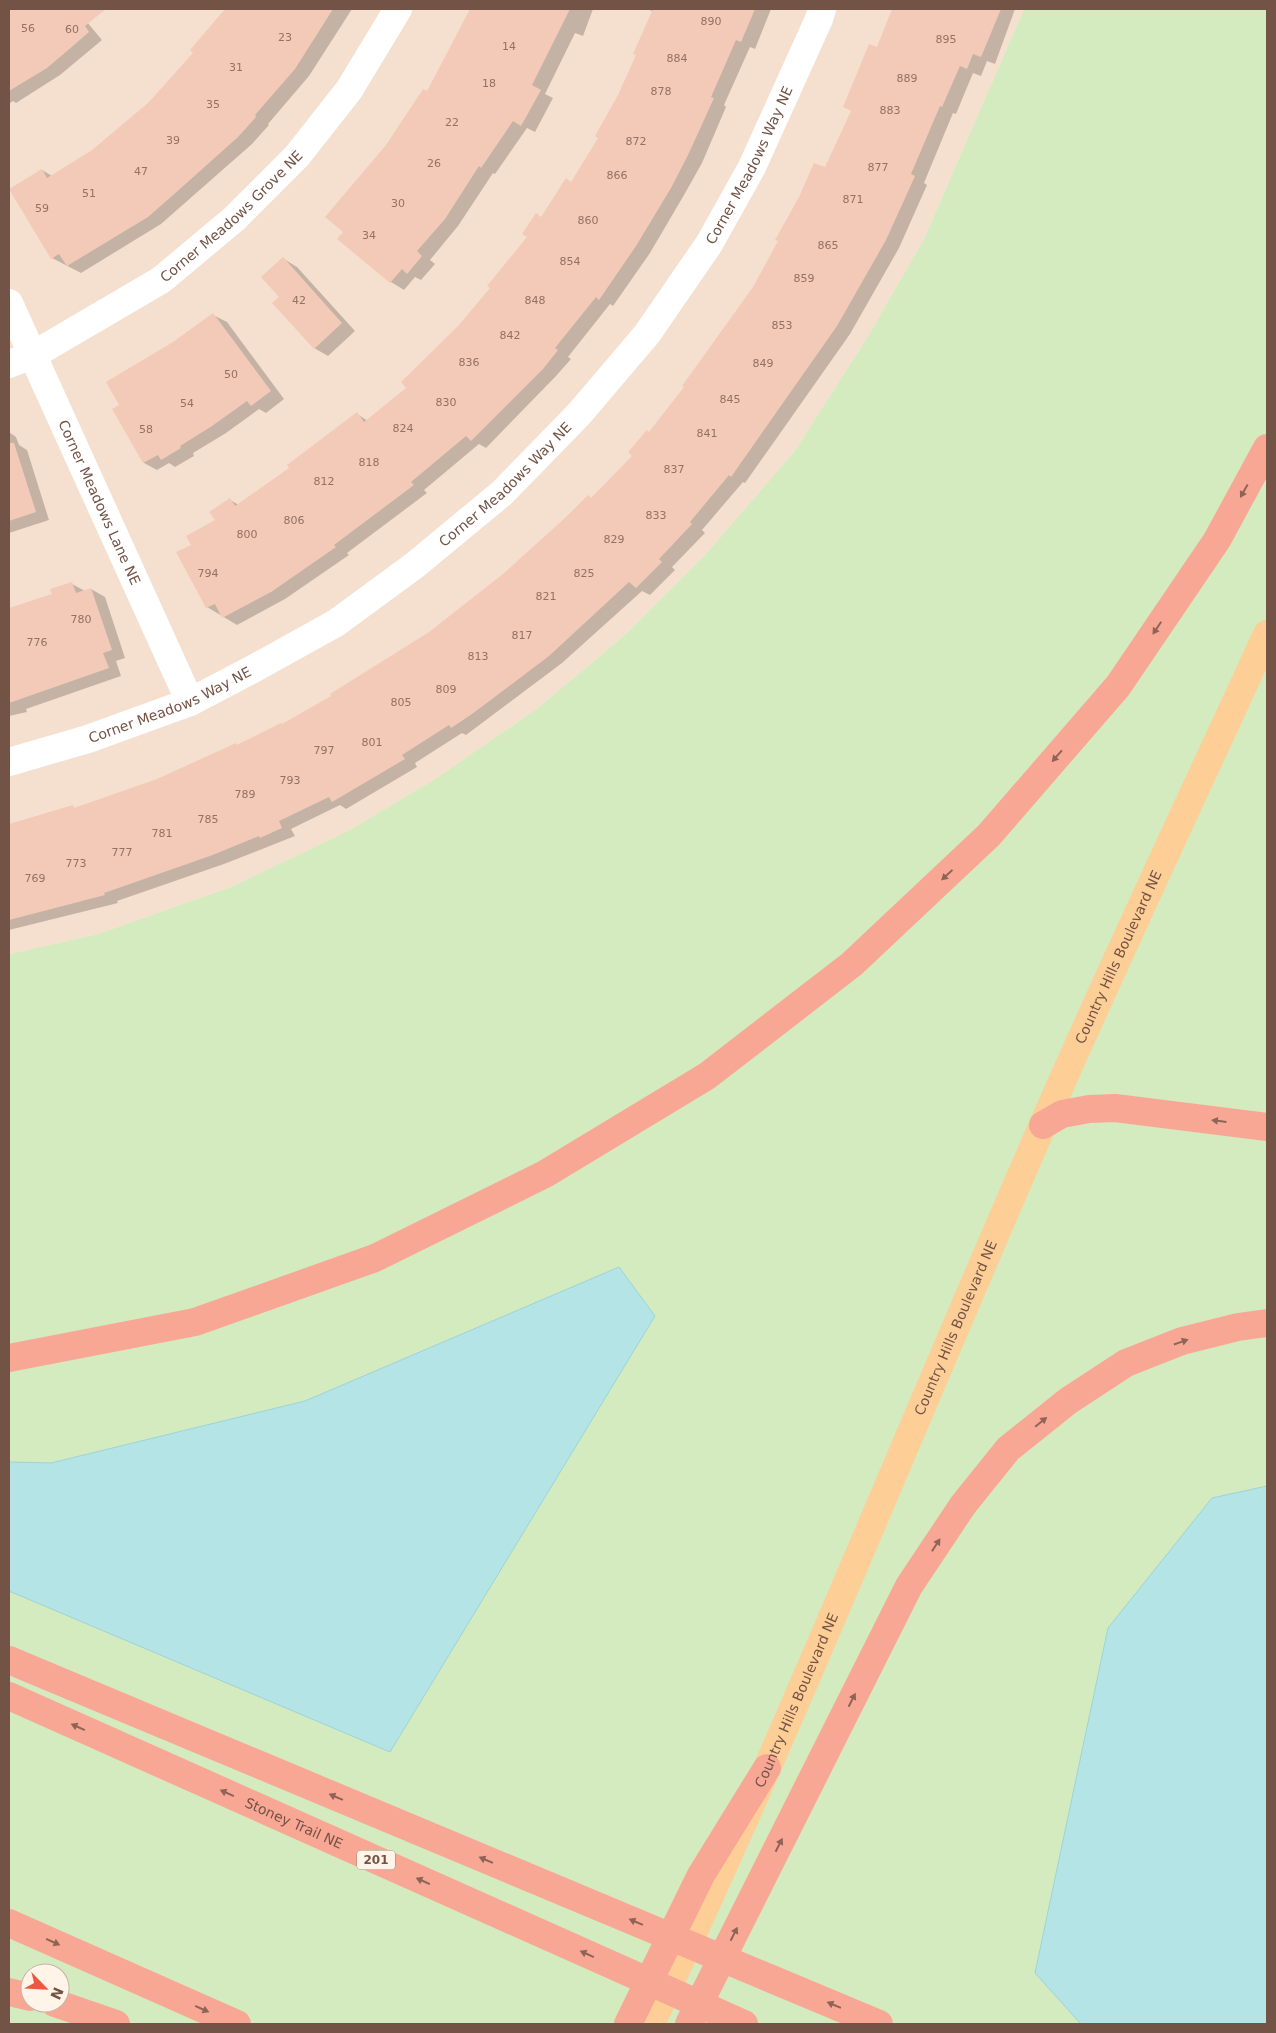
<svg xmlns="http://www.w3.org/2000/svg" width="1276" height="2033" font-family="'DejaVu Sans',sans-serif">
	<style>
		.residential { fill: #f5e0cf }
		.green { fill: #d4eabf; fill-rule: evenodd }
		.water { fill: #b5e4e6; stroke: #9bd4d9 }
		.shadow { fill: #0003 }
		.building { fill: #f3cab8 }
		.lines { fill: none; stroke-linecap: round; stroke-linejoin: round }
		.minor { stroke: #fff; stroke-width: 28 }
		.major { stroke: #fece97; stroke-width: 28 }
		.highway { stroke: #f9a795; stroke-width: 28 }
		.oneway { fill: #8f6457 }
		.labels { text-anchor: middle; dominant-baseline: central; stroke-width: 4.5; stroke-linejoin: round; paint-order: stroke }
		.number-label { font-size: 11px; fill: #947163 }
		.shield { fill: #fff4e7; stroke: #9e8377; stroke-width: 1 }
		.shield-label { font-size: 12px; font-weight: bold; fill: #745347 }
		.street-label { font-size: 14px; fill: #745347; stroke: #fff4e7 }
	</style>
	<rect width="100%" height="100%" fill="#fdefe1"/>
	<path class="residential" d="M9,9h1015l-100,230 -57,99 -73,114 -89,103 -79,79 -88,74 -106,73 -84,50 -117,56 -133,47 -89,20z"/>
	<path class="green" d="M1024,9h243v2015h-1258v-1070l89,-20 133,-47 117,-56 84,-50 106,-73 88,-74 79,-79 89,-103 73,-114 57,-99zM30,1973h30v30h-30z"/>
	<g class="water">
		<path d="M619,1267l36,49 -265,436 -381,-161v-129l42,1 254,-62z"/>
		<path d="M1267,1486v538h-186l-46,-51 73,-345 104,-130z"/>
	</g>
	<g class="shadow">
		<path d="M9,9h67l26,31 -42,35 -44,28 -3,-2 -4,3z"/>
		<path d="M227,9h125l-43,67 -41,48 1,1 -17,19 -91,80 -80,49 -29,-15 -42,-68 32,-20 10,6 41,-25 56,-47 46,-51z"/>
		<path d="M475,9h118l-10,27 -8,-3 -30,61 8,4 -18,34 -8,-4 -32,46 -2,-1 -35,53 -28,34 5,4 -14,16 -6,-3 -11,13 -13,-8 -52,-43 6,-7 42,-87 41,-52z"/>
		<path d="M651,9h120l-16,40 -5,-2 -26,58 2,2 -24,56 -18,32 -34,58 -37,53 -3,-2 -42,53 3,2 -15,17 -70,72 -7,-4 -55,46 3,3 -80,60 2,2 -64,44 -48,26 -30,-18 -15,-62 24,-24 14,-21 9,5 52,-37 66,-54 11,7 40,-33 84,-100 50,-70 30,-35 28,-45 19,-42 18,-41 16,-43 -3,-2z"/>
		<path d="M893,9h122l-20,55 -8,-3 -6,15 -8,-3 -17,41 -3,-1 -29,70 3,2 -28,63 -49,86 -105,149 -2,-1 -41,48 3,3 -33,34 3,3 -25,25 -8,-4 -80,72 -96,72 -4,-2 -47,30 2,4 -71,42 -6,-4 -49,24 4,7 -71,28 -107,37 1,2 -109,27v-105l64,-18 3,2 81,-29 126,-55 50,-28 74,-48 54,-39 83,-70 44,-44 4,3 42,-43 51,-69 69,-100 72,-118 26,-58z"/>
		<path d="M284,259l13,8 58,64 -27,25 -14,-8 -33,-51z"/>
		<path d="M213,315l14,7 57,77 -18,14 -7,-4 -33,24 -33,20 1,3 -19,11 -6,-4 -12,7 -13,-7 -23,-57 53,-63z"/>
		<path d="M9,432l7,5 3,8 8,5 22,70 -40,13z"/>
		<path d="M72,584l13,7 6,-2 14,8 20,61 -9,3 5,15 -95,33 1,3 -18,4v-104l44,-18z"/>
	</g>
	<g class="building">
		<path d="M9,9h97l-21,17 4,6 -22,19 -20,17 -38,23z"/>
		<path d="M225,9h108l-38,60 -40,46 1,2 -18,20 -66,59 -24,21 -81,49 -8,-12 -8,5 -42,-70 33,-20 5,9 45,-28 56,-47 45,-50 -3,-3z"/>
		<path d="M470,9h100l-38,76 9,5 -20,36 -8,-5 -32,47 -2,-2 -34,53 -28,32 5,5 -15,18 -5,-5 -12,14 -53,-44 6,-7 -18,-15 61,-72 37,-56 4,2z"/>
		<path d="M653,9h102l-14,33 -5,-2 -25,57 3,1 -26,57 -17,33 -35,58 -37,54 -3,-3 -41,51 3,2 -15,19 -72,72 -5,-5 -55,46 3,3 -80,60 2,2 -65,45 -49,26 -7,-14 -9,4 -30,-56 15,-7 -5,-9 29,-16 -6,-8 21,-14 5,8 54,-38 -2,-3 70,-53 7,10 42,-34 -5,-6 57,-56 32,-38 -3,-2 40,-49 -5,-3 14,-21 5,4 25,-39 5,4 27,-44 -3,-2 23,-41 18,-40 -3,-1z"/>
		<path d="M892,9h109l-20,48 -8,-3 -6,15 -7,-3 -18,41 -2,-1 -29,68 4,2 -29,64 -49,86 -106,151 -2,-2 -39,47 2,2 -33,35 3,3 -26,26 -7,-6 -80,74 -77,58 -21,14 -2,-3 -47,30 3,4 -73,43 -3,-5 -50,24 3,7 -22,10 -1,-2 -49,20 -106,37 1,2 -96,25v-96l64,-19 1,3 83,-29 79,-36 1,2 44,-22 1,1 49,-28 -1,-2 99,-62 74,-58 64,-58 21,-21 3,3 41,-42 -4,-4 19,-22 2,2 35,-45 -2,-1 71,-99 25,-46 -3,-1 24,-43 15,-34 11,4 26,-56 -8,-4 26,-63 8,3z"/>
		<path d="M283,257l59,66 -28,26 -42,-46 7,-6 -18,-20z"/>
		<path d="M213,313l58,78 -20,15 -4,-5 -35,25 -32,20 1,2 -20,12 -3,-5 -15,8 -31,-54 7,-4 -13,-23 67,-40z"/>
		<path d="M9,443h5l22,69 -27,9z"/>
		<path d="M72,582l4,11 15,-5 21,62 -9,3 6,15 -100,35v-95l43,-14 -2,-5z"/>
	</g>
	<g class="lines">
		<g class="minor">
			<path id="s1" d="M9,303l181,399"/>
			<path id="s2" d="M9,364l24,-9 128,-75 73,-61 63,-63 52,-66 49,-81"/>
			<path id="s3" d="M9,762l79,-23 102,-37 63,-33 83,-46 79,-58 87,-72 77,-79 68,-80 62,-90 43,-77 67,-148 3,-10"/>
		</g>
		<path class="major" id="s4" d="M651,2024c139,-295 260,-598 391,-897 72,-165 150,-329 225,-493"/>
		<g class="highway">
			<path d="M1043,1125l19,-11 27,-5 26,-1 152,19"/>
			<path d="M9,1358l186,-36 180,-64 170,-84 162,-98 145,-112 137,-129 129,-149 99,-146 50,-92"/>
			<path d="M9,1660l870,364"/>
			<path id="s5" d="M9,1696l735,328"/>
			<path d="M9,1923l228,101"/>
			<path d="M9,1992l21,5"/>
			<path d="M55,2003l61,21"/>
			<path d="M628,2024l73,-149 66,-107"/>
			<path d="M689,2024l220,-438 54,-81 45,-56 60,-48 58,-38 56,-22 56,-14 29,-4"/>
		</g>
	</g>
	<defs><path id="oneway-solid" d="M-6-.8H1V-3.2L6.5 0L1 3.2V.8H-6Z" transform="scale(1.25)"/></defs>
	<g class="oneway">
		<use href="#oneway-solid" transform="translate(1244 491) rotate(119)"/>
		<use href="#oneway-solid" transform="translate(1157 628) rotate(124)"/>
		<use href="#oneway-solid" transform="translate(1057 756) rotate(131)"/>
		<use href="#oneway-solid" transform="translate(947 875) rotate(137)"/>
		<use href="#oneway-solid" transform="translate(1219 1121) rotate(-173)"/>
		<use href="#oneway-solid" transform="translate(1181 1342) rotate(-19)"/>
		<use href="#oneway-solid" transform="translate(1041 1422) rotate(-39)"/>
		<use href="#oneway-solid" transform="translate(936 1545) rotate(-57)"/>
		<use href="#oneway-solid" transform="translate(852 1700) rotate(-63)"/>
		<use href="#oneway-solid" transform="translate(78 1727) rotate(-156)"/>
		<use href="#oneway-solid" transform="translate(227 1793) rotate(-156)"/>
		<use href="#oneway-solid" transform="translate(336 1797) rotate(-157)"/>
		<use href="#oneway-solid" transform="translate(779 1845) rotate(-63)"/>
		<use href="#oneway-solid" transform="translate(486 1860) rotate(-157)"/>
		<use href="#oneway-solid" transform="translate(423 1881) rotate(-156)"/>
		<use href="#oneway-solid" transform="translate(636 1922) rotate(-157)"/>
		<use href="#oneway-solid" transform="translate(734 1934) rotate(-63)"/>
		<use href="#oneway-solid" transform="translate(53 1942) rotate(24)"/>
		<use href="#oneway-solid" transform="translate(587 1954) rotate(-156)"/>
		<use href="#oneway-solid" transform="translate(834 2005) rotate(-157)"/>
		<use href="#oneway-solid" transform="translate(202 2009) rotate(24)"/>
	</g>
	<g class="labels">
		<g class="number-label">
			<text x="711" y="21">890</text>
			<text x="28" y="28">56</text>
			<text x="72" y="29">60</text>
			<text x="285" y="37">23</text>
			<text x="946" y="39">895</text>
			<text x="509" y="46">14</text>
			<text x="677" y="58">884</text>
			<text x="236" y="67">31</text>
			<text x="907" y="78">889</text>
			<text x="489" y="83">18</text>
			<text x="661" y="91">878</text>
			<text x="213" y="104">35</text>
			<text x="890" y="110">883</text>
			<text x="452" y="122">22</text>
			<text x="173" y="140">39</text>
			<text x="636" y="141">872</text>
			<text x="434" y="163">26</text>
			<text x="878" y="167">877</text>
			<text x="141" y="171">47</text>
			<text x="617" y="175">866</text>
			<text x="89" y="193">51</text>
			<text x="853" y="199">871</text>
			<text x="398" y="203">30</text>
			<text x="42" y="208">59</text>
			<text x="588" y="220">860</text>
			<text x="369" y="235">34</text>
			<text x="828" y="245">865</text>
			<text x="570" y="261">854</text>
			<text x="804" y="278">859</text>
			<text x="299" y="300">42</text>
			<text x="535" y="300">848</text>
			<text x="782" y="325">853</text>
			<text x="510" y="335">842</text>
			<text x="469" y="362">836</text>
			<text x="763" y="363">849</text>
			<text x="231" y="374">50</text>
			<text x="730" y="399">845</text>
			<text x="446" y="402">830</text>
			<text x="187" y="403">54</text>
			<text x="403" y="428">824</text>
			<text x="146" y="429">58</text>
			<text x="707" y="433">841</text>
			<text x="369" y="462">818</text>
			<text x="674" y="469">837</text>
			<text x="324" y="481">812</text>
			<text x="656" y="515">833</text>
			<text x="294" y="520">806</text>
			<text x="247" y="534">800</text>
			<text x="614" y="539">829</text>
			<text x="208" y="573">794</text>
			<text x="584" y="573">825</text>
			<text x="546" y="596">821</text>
			<text x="81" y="619">780</text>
			<text x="522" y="635">817</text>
			<text x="37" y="642">776</text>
			<text x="478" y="656">813</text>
			<text x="446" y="689">809</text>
			<text x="401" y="702">805</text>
			<text x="372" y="742">801</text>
			<text x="324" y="750">797</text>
			<text x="290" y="780">793</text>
			<text x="245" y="794">789</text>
			<text x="208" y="819">785</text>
			<text x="162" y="833">781</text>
			<text x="122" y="852">777</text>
			<text x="76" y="863">773</text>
			<text x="35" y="878">769</text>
		</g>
		<rect class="shield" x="357" y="1850.5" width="38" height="19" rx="4"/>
		<g class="shield-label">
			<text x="376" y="1860">201</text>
		</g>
		<g class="street-label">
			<text stroke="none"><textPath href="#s3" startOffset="981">Corner Meadows Way NE</textPath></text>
			<text stroke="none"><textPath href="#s2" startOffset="269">Corner Meadows Grove NE</textPath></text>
			<text stroke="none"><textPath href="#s3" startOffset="576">Corner Meadows Way NE</textPath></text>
			<text stroke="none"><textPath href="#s1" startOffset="219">Corner Meadows Lane NE</textPath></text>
			<text stroke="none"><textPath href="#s3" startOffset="171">Corner Meadows Way NE</textPath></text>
			<text stroke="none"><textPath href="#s4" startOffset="1165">Country Hills Boulevard NE</textPath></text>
			<text stroke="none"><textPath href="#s4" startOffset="760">Country Hills Boulevard NE</textPath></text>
			<text stroke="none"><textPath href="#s4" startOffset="355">Country Hills Boulevard NE</textPath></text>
			<text stroke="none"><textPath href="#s5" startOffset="312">Stoney Trail NE</textPath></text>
		</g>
	</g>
	<rect width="1276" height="2033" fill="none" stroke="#745347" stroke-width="20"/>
	<g transform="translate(45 1988) rotate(114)"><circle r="24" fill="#fff4e7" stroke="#c7b4a7"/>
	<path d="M0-4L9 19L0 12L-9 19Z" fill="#eb5942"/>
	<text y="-8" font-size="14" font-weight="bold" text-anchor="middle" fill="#745347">N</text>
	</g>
</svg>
